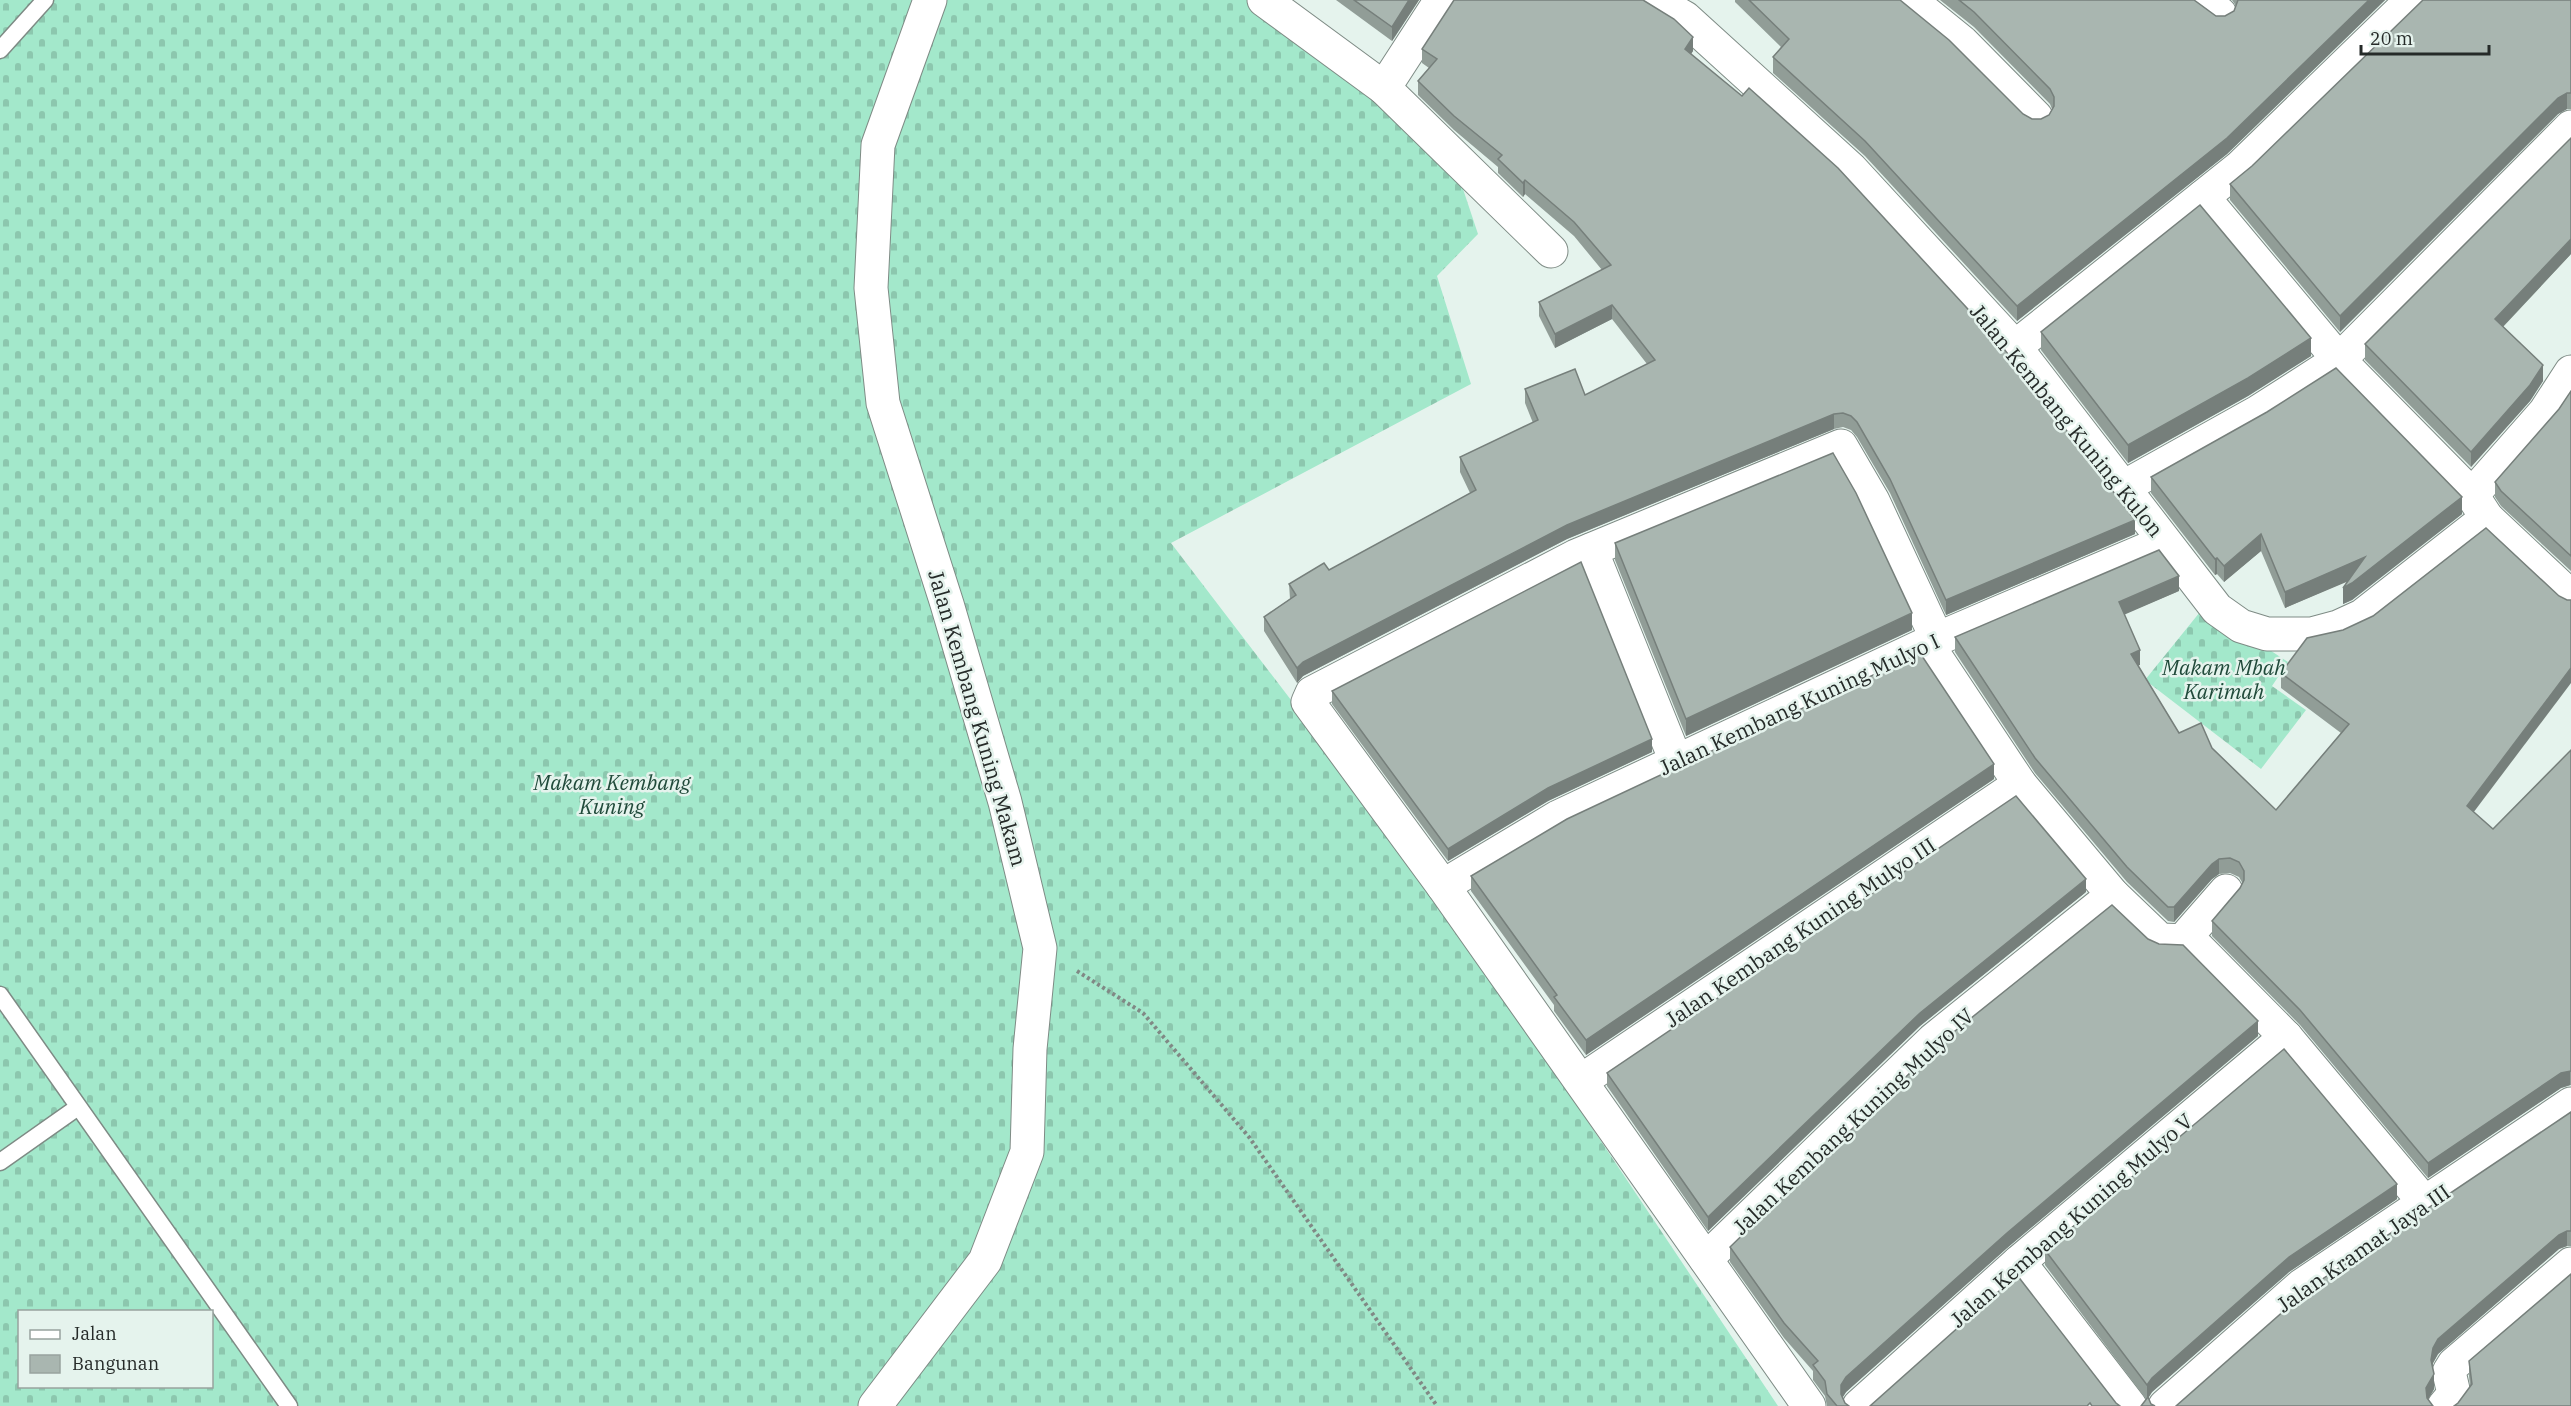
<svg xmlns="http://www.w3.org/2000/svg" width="2571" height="1406" font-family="'IBM Plex Serif',serif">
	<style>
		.cemetery { fill: url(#cemetery-stones); fill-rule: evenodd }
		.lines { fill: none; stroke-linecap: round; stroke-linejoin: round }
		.lane-casing { stroke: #7e8b85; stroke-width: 19 }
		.street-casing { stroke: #7e8b85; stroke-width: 35 }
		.secondary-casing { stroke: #7e8b85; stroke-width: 35 }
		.path { stroke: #808985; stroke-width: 4; stroke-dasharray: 3 3; stroke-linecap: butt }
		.lane { stroke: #fff; stroke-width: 16 }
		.street { stroke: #fff; stroke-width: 33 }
		.secondary { stroke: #fff; stroke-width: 33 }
		.wall { fill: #919d97 }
		.shaded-wall { fill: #767f7b }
		.building { fill: #a9b6b0; stroke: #767f7b; stroke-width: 1.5 }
		.labels { text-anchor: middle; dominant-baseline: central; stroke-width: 5; stroke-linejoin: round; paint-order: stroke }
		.street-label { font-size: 21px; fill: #252a28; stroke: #e5f3ed }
		.park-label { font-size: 21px; font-style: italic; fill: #204a3a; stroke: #e5f3ed }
	</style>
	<defs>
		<pattern id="cemetery-stones" width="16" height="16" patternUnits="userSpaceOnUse" patternTransform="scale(1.5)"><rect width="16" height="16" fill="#a3e8cb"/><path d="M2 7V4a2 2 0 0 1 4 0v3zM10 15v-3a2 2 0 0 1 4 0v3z" fill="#8cc7ae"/></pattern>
	</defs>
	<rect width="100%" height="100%" fill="#e5f3ed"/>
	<g class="cemetery">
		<path d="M0,0h1272l184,168 22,66 -41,42 34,108 -300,159 240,314 367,549h-1778zM20,1312h192v74h-192z"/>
		<path d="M2204,607l84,55 -16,24 34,24 -45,59 -116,-89z"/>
	</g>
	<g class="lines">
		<defs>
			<g id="lane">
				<path d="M0,50l45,-50"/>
				<path d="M0,995l289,411"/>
				<path d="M0,1162l78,-55"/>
			</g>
			<g id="street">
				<path d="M1264,0l120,88 167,163"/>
				<path d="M1654,0l31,18 166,151 164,178 202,262 24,17 26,8h45l26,-7 24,-11 125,-98"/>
				<path d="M1910,0l52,42 74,75"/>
				<path d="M2204,0l16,14"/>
				<path d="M1384,88l57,-88"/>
				<path d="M2203,197l136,163 133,135 15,23 84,79"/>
				<path d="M2015,347l224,-179 173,-168"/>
				<path d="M2122,488l136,-76 81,-52 232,-233"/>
				<path d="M2472,495l73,-83 26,-40"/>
				<path d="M1591,550l85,211"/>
				<path d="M1927,644l93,140 93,111 47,45 31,1 95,96 139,166"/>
				<path d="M1443,886l115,-69 379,-178 227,-97"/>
				<path d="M2184,939l42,-48"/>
				<path d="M1581,1081l439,-297"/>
				<path d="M1706,1259l227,-219 180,-145"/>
				<path d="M2019,1262l111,144"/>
				<path d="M1809,1406l-366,-520 -135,-184 4,-9 264,-137 265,-110 32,55 64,138"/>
				<path d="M1859,1406l160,-144 267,-225"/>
				<path d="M2165,1406l136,-120 270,-182"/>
				<path d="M2444,1406l10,-12 -5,-22 5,-8 117,-100"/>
			</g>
			<path id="secondary" d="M875,1406l110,-145 42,-109 3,-103 10,-101 -35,-146 -58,-198 -64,-201 -12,-115 7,-143 52,-145"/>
		</defs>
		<use href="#lane" class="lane-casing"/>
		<use href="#street" class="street-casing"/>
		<use href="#secondary" class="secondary-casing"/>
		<path class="path" d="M1077,971l66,42 106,124 188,269"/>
		<use href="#lane" class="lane"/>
		<use href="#street" class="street"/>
		<use href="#secondary" class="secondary"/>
	</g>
	<g class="wall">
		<path d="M1336,0h83l-27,41z"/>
		<path d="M1735,0h165l123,114 9,5h9l8,-4 3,-6 -2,-5 -76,-77 -34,-27h254l22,16h9l9,-5 2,-5 -4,-6h153l-158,154 -210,167 -152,-165 -92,-83v-16l8,-10 -46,-45z"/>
		<path d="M2571,0v109h-4l-9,5 -218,218 -110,-132v-16l22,-18z"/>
		<path d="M1422,49l271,2 -2,3 444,480 -189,81 -56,-122 -33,-56 -6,-7 -8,-3 -9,2 -267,110 -264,137 -6,7 -33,-52v-14l26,-18 -1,-15 40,-14 141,-77 -10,-21v-15l73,-34 -8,-20v-14l60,6 62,-31 -35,-45 -57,29 -16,-32v-14l63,-32 -28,-34 -49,-42 -2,3 -25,-24v-6l-44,-37 -36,-35v-14l11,-13 -7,-5z"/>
		<path d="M2571,254l-68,73 40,54 -13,20 -59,66 -106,-107v-16z"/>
		<path d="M2041,332l270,24 -63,40 -120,67 -87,-113z"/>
		<path d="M2571,391v180l-70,-65 -6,-9v-15l64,-73z"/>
		<path d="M2151,477l311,37 -110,86 -9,4 4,-23 -62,27 -24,-57 -37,31 -7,-8 -2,1 -64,-82z"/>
		<path d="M1615,543l297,87 -226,106 -71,-176z"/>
		<path d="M2179,591l-55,23 16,51h-2l41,68 33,15 64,62 65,-77 -60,-45v-15l192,139 20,17 78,-79v335l-10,3 -133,90 -128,-153 -88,-89v-15l28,-33 3,-4 -4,-7 -9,-4 -11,1 -7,5 -38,43 -6,-1 -41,-39 -92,-109 -80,-121v-15z"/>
		<path d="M1332,691l320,61 -104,49 -100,60 -116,-157z"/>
		<path d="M1994,779l-408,276 -32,-44v-6l-83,-114v-15z"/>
		<path d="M2086,892l-166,134 -212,205 -101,-145v-13z"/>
		<path d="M2148,939l110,97 -251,212 -161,144 -4,6 3,5 4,3h-22l-2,-10 -12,-16v-9l-29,-33 -54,-76v-15z"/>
		<path d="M2571,1112v134h-4l-8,3 -121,105 -5,9 -1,4 2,22 -6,11 -252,6z"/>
		<path d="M2397,1199l-108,73 -137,120 -4,6 3,6 -9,2 4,-7 -101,-134v-15z"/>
		<path d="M2571,1274l-101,112 -1,-10v-15z"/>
	</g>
	<g class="shaded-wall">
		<path d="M1409,0h10l-27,41v-14z"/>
		<path d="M2369,0h16l-158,154 -210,167v-15z"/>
		<path d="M1693,37v14l-8,12v-14z"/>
		<path d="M2567,93v16l-9,5 -218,218v-16l218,-218z"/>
		<path d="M1525,180v14l-2,3v-14z"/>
		<path d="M2571,239v15l-76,81v-16z"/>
		<path d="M1612,305v14l-57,29v-14z"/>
		<path d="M2311,338v18l-63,40 -120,67v-18z"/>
		<path d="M2543,365v16l-13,20 -59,66v-15z"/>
		<path d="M1834,414v15l-267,110 -264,137 -6,7v-15l6,-6 264,-137z"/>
		<path d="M2462,497v17l-110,86 -9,4v-16l20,-13 -78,33v-16z"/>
		<path d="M2135,520v14l-189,81v-15z"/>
		<path d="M2261,534v17l-37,31v-16z"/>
		<path d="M2217,558v16l-2,1v-16z"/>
		<path d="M2179,576v15l-60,26v-15z"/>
		<path d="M1912,613v17l-226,106v-17z"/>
		<path d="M2140,650v15l-9,3v-14z"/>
		<path d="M2571,668v15l-104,138v-15z"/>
		<path d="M1652,739v13l-104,49 -100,60v-12l100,-61z"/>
		<path d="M1994,764v15l-408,276v-15z"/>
		<path d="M2219,859v15l-7,5 -38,43v-15l38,-43z"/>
		<path d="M2086,879v13l-166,134 -212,205v-14l212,-204z"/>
		<path d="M2258,1021v15l-251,212 -161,144 -5,8v6v-21l5,-8 161,-144z"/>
		<path d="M2570,1070v15l-9,3 -133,90v-15l133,-90z"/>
		<path d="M2397,1184v15l-108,73 -137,120 -5,8v-15l5,-7 137,-121z"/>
		<path d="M2567,1231v15l-8,3 -121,105 -5,9 -2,12v-15l2,-12 5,-9 121,-104z"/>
		<path d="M2434,1374v15l-8,14v-15z"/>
	</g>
	<g class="building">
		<path d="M1354,0h55l-17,27z"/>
		<path d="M1454,0h189l31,19 19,18 -8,12 57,47 7,-8 89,80 163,177 134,175 -189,80 -56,-121 -33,-57 -6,-6 -8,-3 -9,1 -267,111 -264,137 -6,6 -33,-51 32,-22 -7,-11 35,-21 5,7 147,-80 -16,-33 78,-37 -13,-31 50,-20 10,26 70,-35 -43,-55 -57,29 -16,-32 72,-37 -37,-43 -49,-42 -2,3 -25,-24 4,-4 -48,-39 -36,-35 19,-22 -15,-10z"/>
		<path d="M1749,0h151l49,40 74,74 9,5h9l8,-4 5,-9v-9l-4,-8 -76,-77 -15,-12h235l22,16h9l9,-5 4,-11h131l-142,138 -210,168 -152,-165 -92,-84 16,-18z"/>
		<path d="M2423,0h148v93h-4l-9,5 -218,218 -110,-132 22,-18z"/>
		<path d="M2571,138v101l-76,80 48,46 -13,20 -59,67 -106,-108z"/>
		<path d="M2200,205l111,133 -63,40 -120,67 -87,-113z"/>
		<path d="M2336,368l126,129 -110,86 -9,5 22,-31 -80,35 -24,-58 -37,32 -7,-8 -2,1 -64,-82 116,-65z"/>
		<path d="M2571,391v165l-70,-65 -6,-9 64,-73z"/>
		<path d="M1833,453l23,40 56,120 -226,106 -71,-176z"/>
		<path d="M2486,528l73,68 8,4h4v68l-104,138 26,23 78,-79v321l-10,2 -133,90 -128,-153 -88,-89 28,-33 4,-8v-9l-5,-9 -9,-4 -11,1 -7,5 -38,43h-6l-41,-40 -92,-109 -80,-121 204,-87 20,26 -60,26 21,48 -9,4 48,79 22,-10 11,25 64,62 73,-86 -68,-51 26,-35 36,-8 30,-14z"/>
		<path d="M1581,562l71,177 -104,49 -100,61 -116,-158z"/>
		<path d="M1920,653l74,111 -408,276 -32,-43 3,-2 -86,-119 96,-57z"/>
		<path d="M2016,796l70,83 -166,134 -212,204 -101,-144z"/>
		<path d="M2112,905l36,34 11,5 24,1 75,76 -251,212 -161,144 -5,8v9l4,9 4,3h-12l-10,-12 -2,-13 -12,-16 5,-4 -34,-38 -54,-76 215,-208z"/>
		<path d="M2284,1049l113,135 -108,73 -137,121 -5,7 -102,-135z"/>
		<path d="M2571,1112v119h-4l-8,4 -121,104 -5,9 -2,12 3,14 -8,14 1,10 6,8h-257l136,-120z"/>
		<path d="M2571,1274v132h-117l4,-3 14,-19 -3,-23z"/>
		<path d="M2017,1275l99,128 4,3h-28l-2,-3 -3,3h-217z"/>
		<path d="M2148,1397l3,7 4,2h-14z"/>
	</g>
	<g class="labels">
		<g class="street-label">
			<text transform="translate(2067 420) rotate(51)">Jalan Kembang Kuning Kulon</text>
			<text transform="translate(1799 704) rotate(-25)">Jalan Kembang Kuning Mulyo I</text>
			<text transform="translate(978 718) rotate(74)">Jalan Kembang Kuning Makam</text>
			<text transform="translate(1800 932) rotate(-34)">Jalan Kembang Kuning Mulyo III</text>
			<text transform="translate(1853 1121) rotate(-43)">Jalan Kembang Kuning Mulyo IV</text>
			<text transform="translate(2071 1220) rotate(-41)">Jalan Kembang Kuning Mulyo V</text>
			<text transform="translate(2363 1248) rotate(-35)">Jalan Kramat Jaya III</text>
		</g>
		<g class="park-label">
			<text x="2224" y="667">Makam Mbah<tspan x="2224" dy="24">Karimah</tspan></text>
			<text x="612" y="782">Makam Kembang<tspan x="612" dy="24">Kuning</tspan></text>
		</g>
	</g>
	<rect x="18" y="1310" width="195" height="78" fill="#e5f3ed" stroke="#98a39e" stroke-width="1.5"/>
	<rect x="30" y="1330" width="30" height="9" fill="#ffffff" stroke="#98a39e" stroke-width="1.5"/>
	<text x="72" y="1340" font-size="18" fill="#252a28">Jalan</text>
	<rect x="30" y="1355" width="30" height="18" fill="#a9b6b0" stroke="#98a39e" stroke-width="1.5"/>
	<text x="72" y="1370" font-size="18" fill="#252a28">Bangunan</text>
	<path d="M2361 45v9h128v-9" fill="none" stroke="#252a28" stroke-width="3"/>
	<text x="2370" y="45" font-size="18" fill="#252a28" stroke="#e5f3ed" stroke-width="4.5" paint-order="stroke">20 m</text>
</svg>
